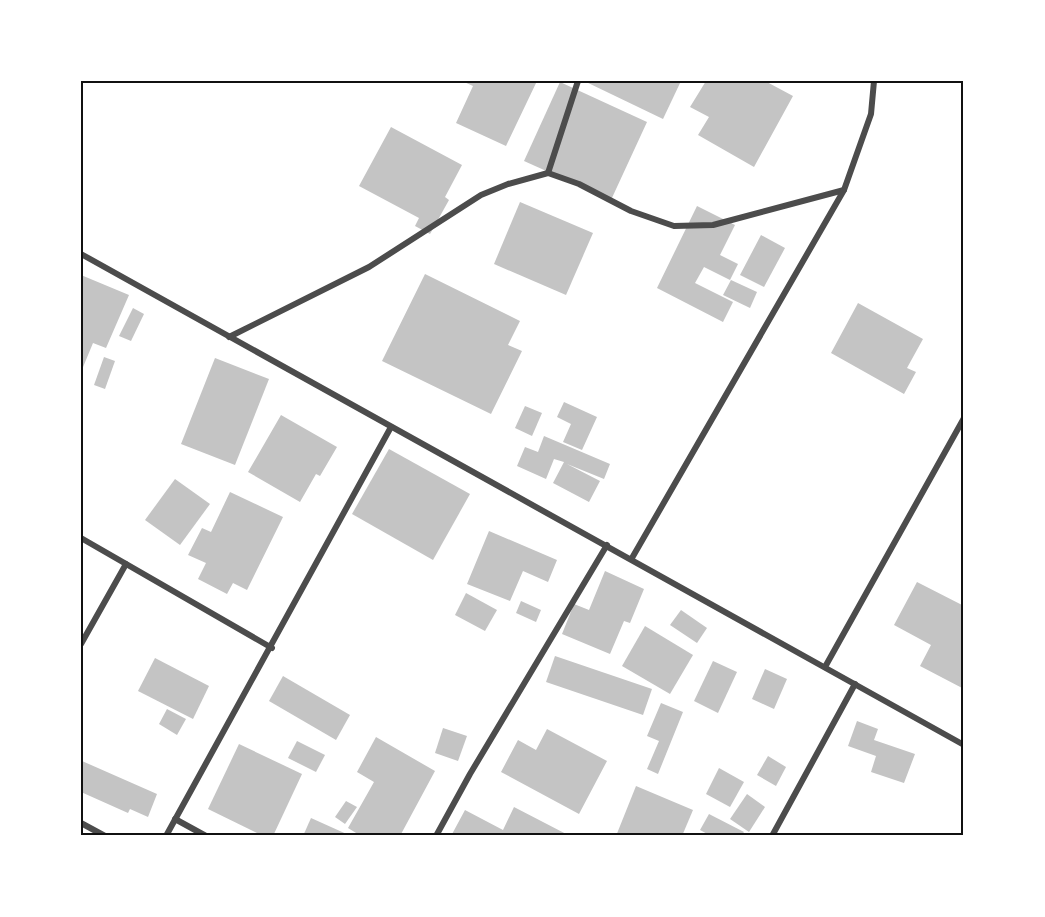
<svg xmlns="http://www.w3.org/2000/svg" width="1045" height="917" font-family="'Asap Condensed',sans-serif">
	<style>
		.building { fill: #c4c4c4 }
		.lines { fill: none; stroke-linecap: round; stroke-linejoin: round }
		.minor { stroke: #4c4c4c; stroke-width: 6 }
		.neatline { fill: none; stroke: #111; stroke-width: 2 }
	</style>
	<rect width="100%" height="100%" fill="#fff"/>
	<g class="building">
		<path d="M462,81h75l-31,65 -50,-23 17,-37z"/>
		<path d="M584,81h97l-18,38z"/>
		<path d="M706,81h59l28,15 -39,71 -56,-32 11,-18 -19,-10z"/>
		<path d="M560,82l87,40 -36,78 -87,-39z"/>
		<path d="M391,127l71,38 -17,32 4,3 -19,34 -15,-8 4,-8 -60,-32z"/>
		<path d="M520,202l73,31 -27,62 -72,-31z"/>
		<path d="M697,206l38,19 -15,30 18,9 -8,16 -26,-13 -9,16 38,19 -10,20 -66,-34z"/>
		<path d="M761,235l24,13 -21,39 -24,-12z"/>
		<path d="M425,274l95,47 -12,24 14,6 -31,63 -109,-53z"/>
		<path d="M81,275l48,20 -23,53 -13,-5 -12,29z"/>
		<path d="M731,280l26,12 -7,16 -27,-13z"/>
		<path d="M858,303l65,36 -16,29 9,4 -12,22 -73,-41z"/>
		<path d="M133,308l11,6 -13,27 -12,-5z"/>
		<path d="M104,357l11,4 -10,28 -11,-4z"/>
		<path d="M215,358l54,21 -34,86 -54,-21z"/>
		<path d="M564,402l33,15 -15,33 -19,-8 8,-18 -14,-7z"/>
		<path d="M525,406l17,7 -10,23 -17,-8z"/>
		<path d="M281,415l56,32 -17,29 -4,-2 -16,28 -52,-30z"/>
		<path d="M544,436l66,28 -6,15 -37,-15 33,17 -11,21 -36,-19 11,-21 -10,-3 -8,20 -29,-13 8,-19 13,5z"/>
		<path d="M389,449l81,45 -37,66 -81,-46z"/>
		<path d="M175,479l35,25 -30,41 -35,-25z"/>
		<path d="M230,492l53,25 -36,73 -14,-7 -6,11 -29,-15 8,-16 -18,-8 14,-27 9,4z"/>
		<path d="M489,531l68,29 -9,22 -25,-11 -13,30 -43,-17z"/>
		<path d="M605,571l39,18 -14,34 -6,-2 -14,33 -48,-20 12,-30 15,6z"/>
		<path d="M917,582l47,24v83l-44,-23 11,-21 -37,-20z"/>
		<path d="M466,593l31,17 -12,21 -30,-16z"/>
		<path d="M521,601l20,9 -5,12 -20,-9z"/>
		<path d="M681,610l26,18 -10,15 -27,-18z"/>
		<path d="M645,626l48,29 -23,39 -48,-28z"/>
		<path d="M555,656l97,33 -9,26 -97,-33z"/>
		<path d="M155,658l54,28 -16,33 -55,-28z"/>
		<path d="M713,661l24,11 -19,41 -24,-12z"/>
		<path d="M765,669l22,10 -13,30 -22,-10z"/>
		<path d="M283,676l67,39 -14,25 -67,-39z"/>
		<path d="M661,703l22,9 -25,62 -11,-5 12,-28 -12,-5z"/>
		<path d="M167,709l19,10 -9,16 -18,-11z"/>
		<path d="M857,721l21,8 -4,11 41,14 -11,29 -33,-11 5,-16 -28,-10z"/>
		<path d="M443,728l24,8 -9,25 -23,-8z"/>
		<path d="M547,729l60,32 -28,53 -78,-42 17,-32 18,10z"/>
		<path d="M376,737l59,34 -35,65h-39l-13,-8 26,-46 -17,-10z"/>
		<path d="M297,741l28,14 -9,17 -28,-14z"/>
		<path d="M239,744l63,30 -29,62h-10l-55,-27z"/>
		<path d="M768,756l18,11 -10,19 -19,-11z"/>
		<path d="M82,761l75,33 -9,23 -18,-8 -2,4 -47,-21z"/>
		<path d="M719,768l25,14 -14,25 -24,-13z"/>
		<path d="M636,786l57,24 -11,26h-66z"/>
		<path d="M747,794l18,13 -16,25 -19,-13z"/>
		<path d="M346,801l11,6 -12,17 -10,-7z"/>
		<path d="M514,807l56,29h-119l14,-26 38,20z"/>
		<path d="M709,814l35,18 -3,4h-30l-11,-6z"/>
		<path d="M311,818l40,18h-48z"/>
	</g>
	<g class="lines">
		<g class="minor">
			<path d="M548,173l30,-92"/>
			<path d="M81,254l883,491"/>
			<path d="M229,337l140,-70 112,-72 27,-11 40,-11 31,11 52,27 43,15 39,-1 131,-35"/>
			<path d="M81,538l191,110"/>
			<path d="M632,558l212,-368 27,-76 3,-33"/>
			<path d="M81,644l45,-80"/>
			<path d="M825,667l139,-249"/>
			<path d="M175,819l31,17"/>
			<path d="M81,823l24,13"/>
			<path d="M166,836l225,-409"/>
			<path d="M436,836l34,-62 137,-229"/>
			<path d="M772,836l83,-152"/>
		</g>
	</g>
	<rect width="1045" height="917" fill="none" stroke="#ffffff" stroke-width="165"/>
	<rect x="82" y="82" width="880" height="752" class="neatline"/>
</svg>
